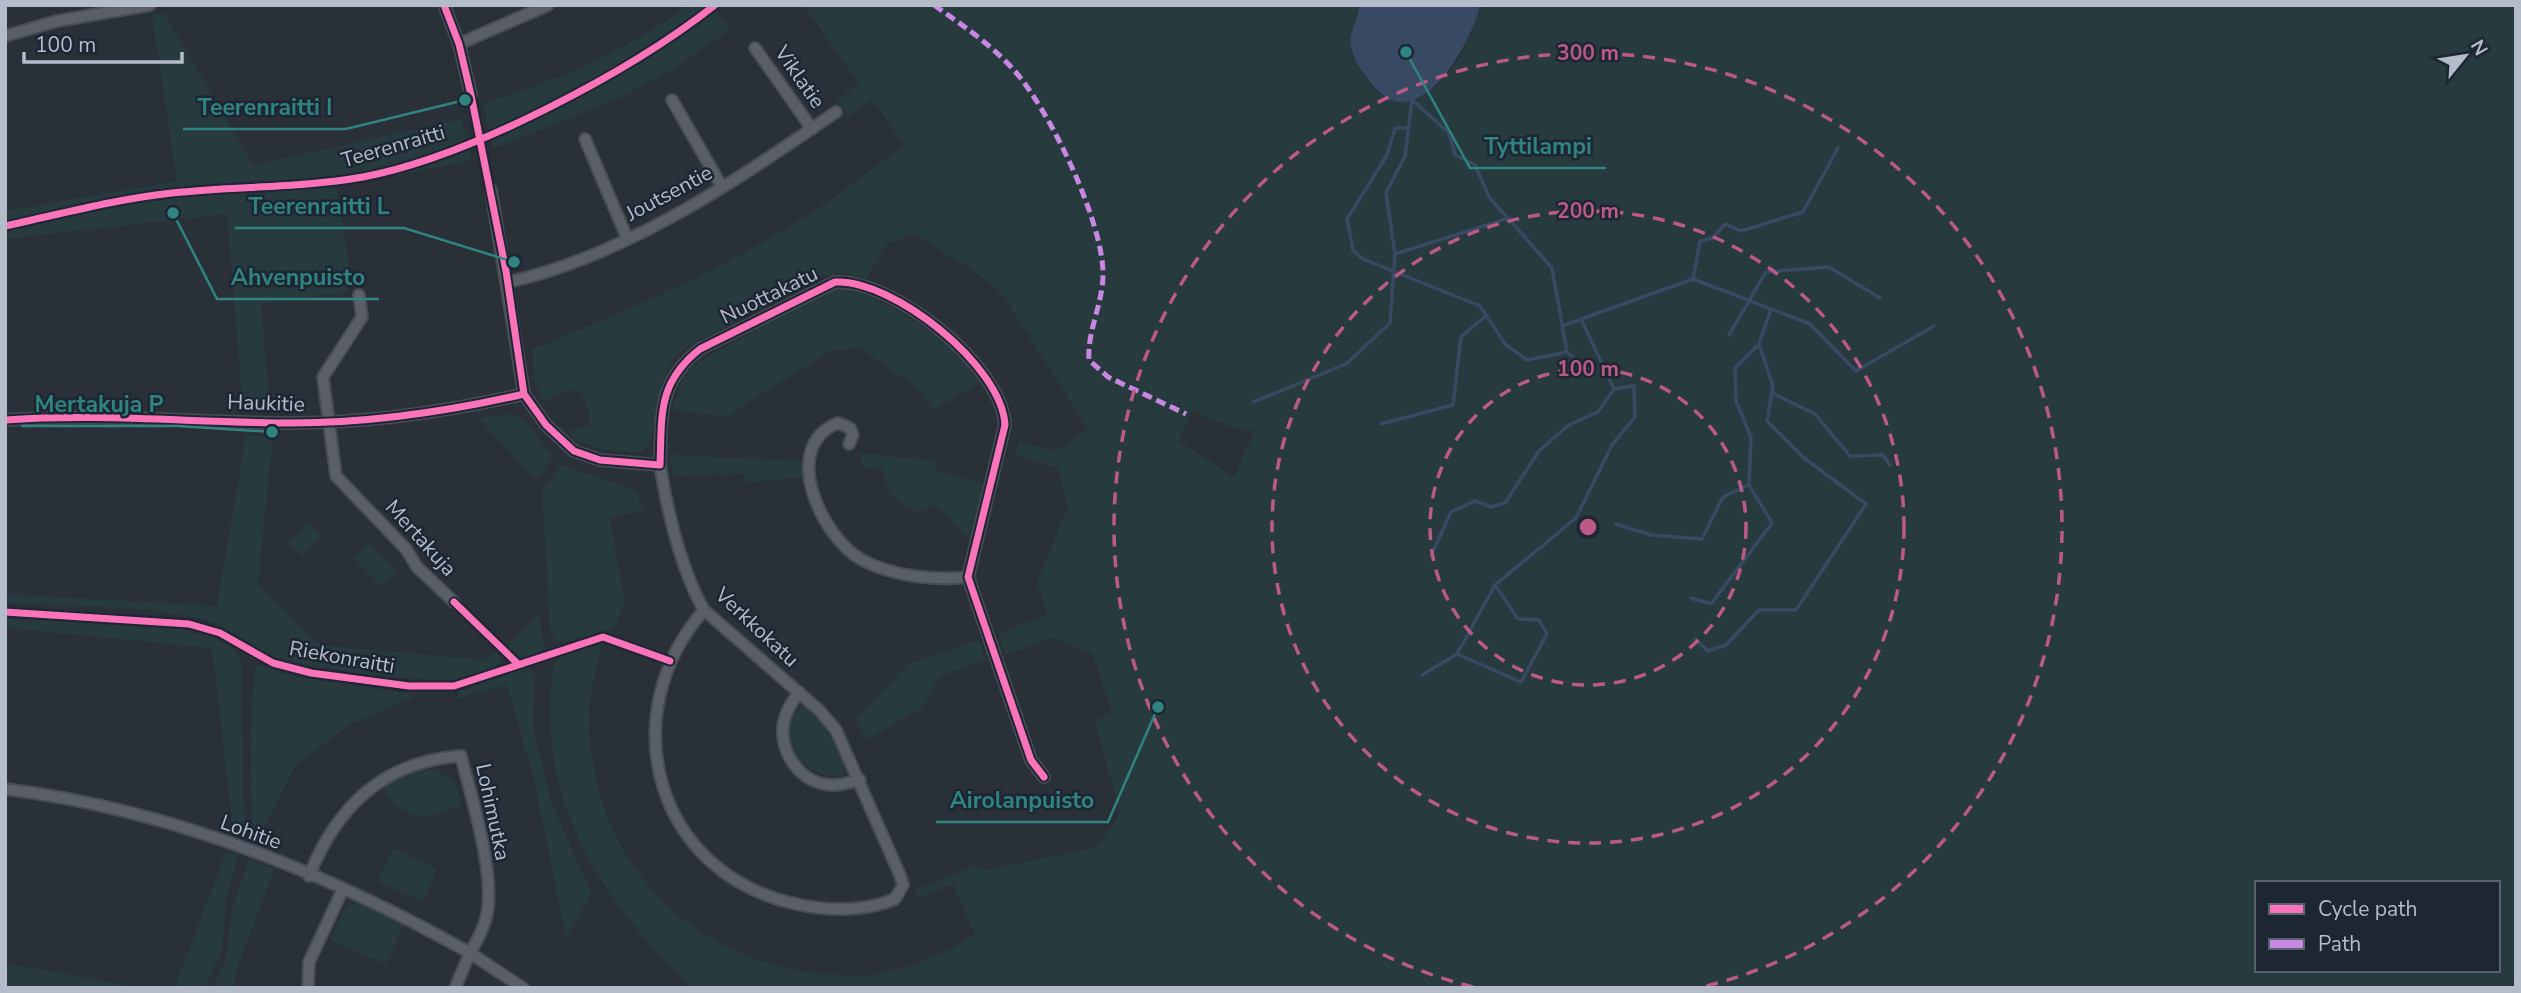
<svg xmlns="http://www.w3.org/2000/svg" width="2521" height="993" font-family="'Nunito Sans',sans-serif">
	<style>
		.green { fill: #273a3e; fill-rule: evenodd }
		.water { fill: #384963 }
		.lines { fill: none; stroke-linecap: round; stroke-linejoin: round }
		.stream { stroke: #384963; stroke-width: 3.5 }
		.minor-casing { stroke: #484c53; stroke-width: 14 }
		.minor { stroke: #5a5e66; stroke-width: 10 }
		.quiet { stroke: #c787e3; stroke-width: 5; stroke-dasharray: 10 5; stroke-linecap: butt }
		.cycleway-casing { stroke: #1d2633; stroke-width: 11 }
		.cycleway { stroke: #fb73b8; stroke-width: 7 }
		.ring { fill: none; stroke: #bc5a87; stroke-width: 3.5; stroke-dasharray: 12 9 }
		.labels { text-anchor: middle; dominant-baseline: central; stroke-width: 5; stroke-linejoin: round; paint-order: stroke }
		.street-label { font-size: 21px; fill: #b4bcc9; stroke: #1d2633 }
		.centre { fill: #bc5a87; stroke: #1d2633; stroke-width: 3.5 }
		.ring-label { font-size: 21px; text-anchor: middle; font-weight: bold; fill: #bc5a87; stroke: #1d2633; stroke-width: 5; stroke-linejoin: round; paint-order: stroke }
		.leader { fill: none; stroke: #308480; stroke-width: 2.5 }
		.callout-dot { fill: #308480; stroke: #1d2633; stroke-width: 2.5 }
		.callout-label { font-size: 23px; text-anchor: middle; font-weight: bold; fill: #308480; stroke: #1d2633; stroke-width: 5; stroke-linejoin: round; paint-order: stroke }
	</style>
	<rect width="100%" height="100%" fill="#2a3038"/>
	<g class="green">
		<path d="M689,5h22l19,25 -65,44 -46,24 -126,51 -10,-45c73,-23 144,-54 206,-99z"/>
		<path d="M803,5h556c1,14 -9,24 -9,37 -1,20 19,38 29,52 16,-1 35,-1 51,-5 22,-6 46,-63 51,-84h1035v972l-7,11h-1818c-92,-92 -156,-187 -138,-322l8,-9 42,-15c-4,17 -9,35 -12,52 -5,30 1,72 9,101 28,98 114,165 212,178 25,3 56,5 80,-2 29,-7 58,-21 83,-36l-22,-51 -34,14 -4,-8 62,-25 11,5 109,-23 23,-34 -25,-92 17,-8 -19,-58 -40,-18 -47,18 -8,-22 49,-18 -10,-33 31,-75 -11,-39 -42,-13 5,-14 33,11 35,-23 -86,-135 -24,-20 -64,-40 -27,10 -21,35 -22,-6 -22,3 -124,65c-8,5 -17,9 -23,16 -19,22 -15,86 -35,96l-39,-4 -28,-10 -3,-8 19,-6 1,-12 -8,-19 -12,-5 -22,11 -6,-1 -7,-16 -3,-34c97,-38 194,-81 282,-138 31,-20 60,-44 90,-66l-32,-45 -24,17 -11,-16 22,-18zM1192,411l42,17 21,2 -21,47 -55,-36zM2257,883h241v87h-241z"/>
		<path d="M164,13l89,152 209,-46 10,41 -135,28 13,87 -3,17 -86,11 9,108 -27,1 -16,-198 -222,25v-28l172,-30 -25,-166z"/>
		<path d="M838,288c33,2 95,42 119,65 9,8 15,20 23,30l-47,27 -12,-19 -61,-43 -27,2 -96,59 -7,8 -58,-7 11,-31 11,-14 84,-48z"/>
		<path d="M508,414l17,6 27,36 -10,19 -8,3 -56,-60z"/>
		<path d="M246,435l27,1 -15,148 62,61 165,15 9,-9 5,4 1,8c-12,9 -30,14 -45,16 -33,4 -154,-11 -184,-24 -24,-10 -44,-30 -70,-36 -63,-15 -132,-12 -196,-16v-9l212,12z"/>
		<path d="M859,453l77,8 1,10 47,13 -13,56 -37,-36 -16,8c-27,-10 -29,-19 -36,-45l-18,1z"/>
		<path d="M670,455l133,6 -1,16 -57,6 -1,-9 -70,2z"/>
		<path d="M561,465l76,26 7,19 -34,8 15,85 -11,26 -50,13 -9,-3 -5,-8 -8,-141z"/>
		<path d="M309,522l13,14 -20,20 -14,-14z"/>
		<path d="M369,544l28,27 -15,15 -28,-27z"/>
		<path d="M540,614l4,33 -2,5 -20,7 -14,-13z"/>
		<path d="M5,618l177,11 33,9 20,11 6,12 3,168 -3,10 -7,-2 -22,-189 -207,-20z"/>
		<path d="M979,640l6,19 -46,18 -18,32 -55,31 -10,-21 52,-55z"/>
		<path d="M258,665l39,12 115,17v4l-62,27 -54,40 -40,77c-8,-13 -7,-167 2,-177z"/>
		<path d="M527,667l8,10 -2,48 18,77 41,92 -26,43 -32,-156 -27,-96 -52,14 5,-8z"/>
		<path d="M803,706c16,8 48,52 40,69 -39,9 -79,-48 -40,-69z"/>
		<path d="M427,768c22,6 31,16 35,38l-42,12 -23,-11 -15,-20 27,-15z"/>
		<path d="M393,848l44,21 -13,33 -46,-20z"/>
		<path d="M226,851l12,4 -12,46 -4,49 -18,38h-29z"/>
		<path d="M249,859l26,10 -37,96 -5,23h-21l13,-24 7,-56z"/>
		<path d="M355,903h7l42,22 -18,39 -56,-24 14,-31z"/>
		<path d="M5,963l137,25h-137z"/>
	</g>
	<path class="water" d="M1359,5h121c-8,39 -64,137 -108,79 -10,-12 -18,-22 -21,-37 -4,-13 9,-28 8,-42z"/>
	<g class="lines">
		<g class="stream">
			<path d="M1412,100l37,33 6,22 20,10 14,32 63,71 15,84 18,16"/>
			<path d="M1408,128h-13l-8,27 -40,64 6,31 10,9 117,47 25,38 22,16 40,-8"/>
			<path d="M1395,254l114,-36"/>
			<path d="M1693,279l7,-38 13,-3 12,-14 16,7 62,-19 35,-64"/>
			<path d="M1562,326l131,-47 117,45 46,47 78,-45"/>
			<path d="M1729,335l37,-63 63,-5 51,31"/>
			<path d="M1772,393l43,21 35,42 33,-1 7,10"/>
			<path d="M1253,402l93,-38 44,-41 5,-69 -9,-61 19,-37 7,-56"/>
			<path d="M1381,424l72,-19 8,-68 26,-22"/>
			<path d="M1616,524l36,11 50,4 21,-42 25,-12"/>
			<path d="M1431,556l20,-44 24,-11 16,6 14,-4 34,-52 30,-26 29,-13 16,-23"/>
			<path d="M1691,598l20,6 61,-81 -23,-38 2,-48 -15,-36 -1,-33 23,-23"/>
			<path d="M1695,639l13,12 18,-6 33,-35h37l70,-106 -62,-46 -37,-37 6,-35 -14,-42 12,-35"/>
			<path d="M1457,654l64,28 26,-48 -8,-14 -21,-1 -23,-34"/>
			<path d="M1422,675l35,-21 38,-69 81,-67 36,-73 23,-28 -1,-31 -20,3 -33,-70"/>
		</g>
		<defs>
			<g id="minor">
				<path d="M444,5l15,39 12,51"/>
				<path d="M5,36l52,-15 93,-16"/>
				<path d="M459,44l89,-39"/>
				<path d="M755,48l57,81"/>
				<path d="M672,100l50,87"/>
				<path d="M585,139l42,99"/>
				<path d="M491,190l33,204 22,31 28,26 26,9 60,5c2,-50 -3,-82 40,-116l135,-67c58,-3 167,84 170,143l-37,152 63,183 13,17"/>
				<path d="M508,282c116,-25 231,-103 328,-170"/>
				<path d="M359,295l3,22 -39,60 13,99 70,73 11,18 37,35"/>
				<path d="M5,420c96,-7 191,3 287,3 76,0 158,-12 232,-29"/>
				<path d="M849,444l4,-9 -3,-7 -12,-5c-59,23 -17,114 24,137 30,16 73,21 106,17"/>
				<path d="M660,465c7,45 21,105 44,145l116,101 16,19 64,145 3,10 -8,14c-30,13 -68,12 -99,5 -141,-30 -184,-189 -92,-294"/>
				<path d="M799,692c-6,9 -13,18 -15,29 -7,30 17,64 49,64 9,0 18,-3 27,-5"/>
				<path d="M5,789c163,20 323,84 465,164 6,-11 13,-22 16,-35 11,-40 -15,-122 -25,-162 -77,5 -124,50 -152,120"/>
				<path d="M308,988l1,-26 34,-73"/>
				<path d="M455,988l15,-35 53,35"/>
			</g>
		</defs>
		<use href="#minor" class="minor-casing"/>
		<use href="#minor" class="minor"/>
		<path class="quiet" d="M934,5c28,20 55,38 79,64 36,40 88,148 90,202 1,31 -16,59 -14,89l19,17 78,37"/>
		<defs>
			<g id="cycleway">
				<path d="M444,5l15,39 12,51 35,176 18,123 22,31 28,26 26,9 60,5c2,-50 -3,-82 40,-116l135,-67c58,-3 167,84 170,143l-37,152 63,183 13,17"/>
				<path d="M5,226c56,-12 111,-27 167,-33 64,-7 128,-5 191,-16 106,-20 267,-105 352,-172"/>
				<path d="M5,420c96,-7 191,3 287,3 76,0 158,-12 232,-29"/>
				<path d="M454,602l64,62"/>
				<path d="M5,612l184,12 31,9 53,30 38,10 98,13h45l149,-49 67,24"/>
			</g>
		</defs>
		<use href="#cycleway" class="cycleway-casing"/>
		<use href="#cycleway" class="cycleway"/>
	</g>
	<g class="ring">
		<circle cx="1588" cy="527" r="158"/>
		<circle cx="1588" cy="527" r="316"/>
		<path d="M1473 987A474 474 0 1 1 1703 987"/>
	</g>
	<g class="labels">
		<g class="street-label">
			<text transform="translate(800 77) rotate(55)">Viklatie</text>
			<text transform="translate(393 146) rotate(-16)">Teerenraitti</text>
			<text transform="translate(669 193) rotate(-28)">Joutsentie</text>
			<text transform="translate(769 295) rotate(-26)">Nuottakatu</text>
			<text transform="translate(266 403) rotate(2)">Haukitie</text>
			<text transform="translate(421 538) rotate(48)">Mertakuja</text>
			<text transform="translate(757 627) rotate(43)">Verkkokatu</text>
			<text transform="translate(342 657) rotate(10)">Riekonraitti</text>
			<text transform="translate(493 812) rotate(78)">Lohimutka</text>
			<text transform="translate(251 832) rotate(20)">Lohitie</text>
		</g>
	</g>
	<circle cx="1588" cy="527" r="10" class="centre"/>
	<g class="ring-label">
		<text x="1588" y="60">300 m</text>
		<text x="1588" y="218">200 m</text>
		<text x="1588" y="376">100 m</text>
	</g>
	<path class="leader" d="M465 100L346 129H183M1406 52L1470 168H1606M514 262L404 228H235M173 213L217 299H379M272 432L178 426H21M1158 707L1108 822H936"/>
	<g class="callout-dot">
		<circle cx="465" cy="100" r="7"/>
		<circle cx="1406" cy="52" r="7"/>
		<circle cx="514" cy="262" r="7"/>
		<circle cx="173" cy="213" r="7"/>
		<circle cx="272" cy="432" r="7"/>
		<circle cx="1158" cy="707" r="7"/>
	</g>
	<g class="callout-label">
		<text x="265" y="115">Teerenraitti I</text>
		<text x="1538" y="154">Tyttilampi</text>
		<text x="319" y="214">Teerenraitti L</text>
		<text x="298" y="285">Ahvenpuisto</text>
		<text x="99" y="412">Mertakuja P</text>
		<text x="1022" y="808">Airolanpuisto</text>
	</g>
	<rect width="2521" height="993" fill="none" stroke="#b4bcc9" stroke-width="14"/>
	<rect x="2255" y="881" width="245" height="91" fill="#1d2633" stroke="#59626f" stroke-width="2"/>
	<rect x="2269" y="904" width="35" height="10" fill="#fb73b8" stroke="#59626f" stroke-width="2"/>
	<text x="2318" y="916" font-size="21" fill="#b4bcc9">Cycle path</text>
	<rect x="2269" y="939" width="35" height="10" fill="#c787e3" stroke="#59626f" stroke-width="2"/>
	<text x="2318" y="951" font-size="21" fill="#b4bcc9">Path</text>
	<g transform="translate(2465 56) rotate(60)" stroke="#1d2633" stroke-width="5" paint-order="stroke">
	<path d="M0-5L12 26L0 18L-12 26Z" fill="#b4bcc9"/>
	<text y="-10" font-size="19" font-weight="bold" text-anchor="middle" fill="#b4bcc9">N</text>
	</g>
	<path d="M24 52v10h158v-10" fill="none" stroke="#b4bcc9" stroke-width="3.5"/>
	<text x="35" y="52" font-size="21" fill="#b4bcc9" stroke="#1d2633" stroke-width="5" paint-order="stroke">100 m</text>
</svg>
